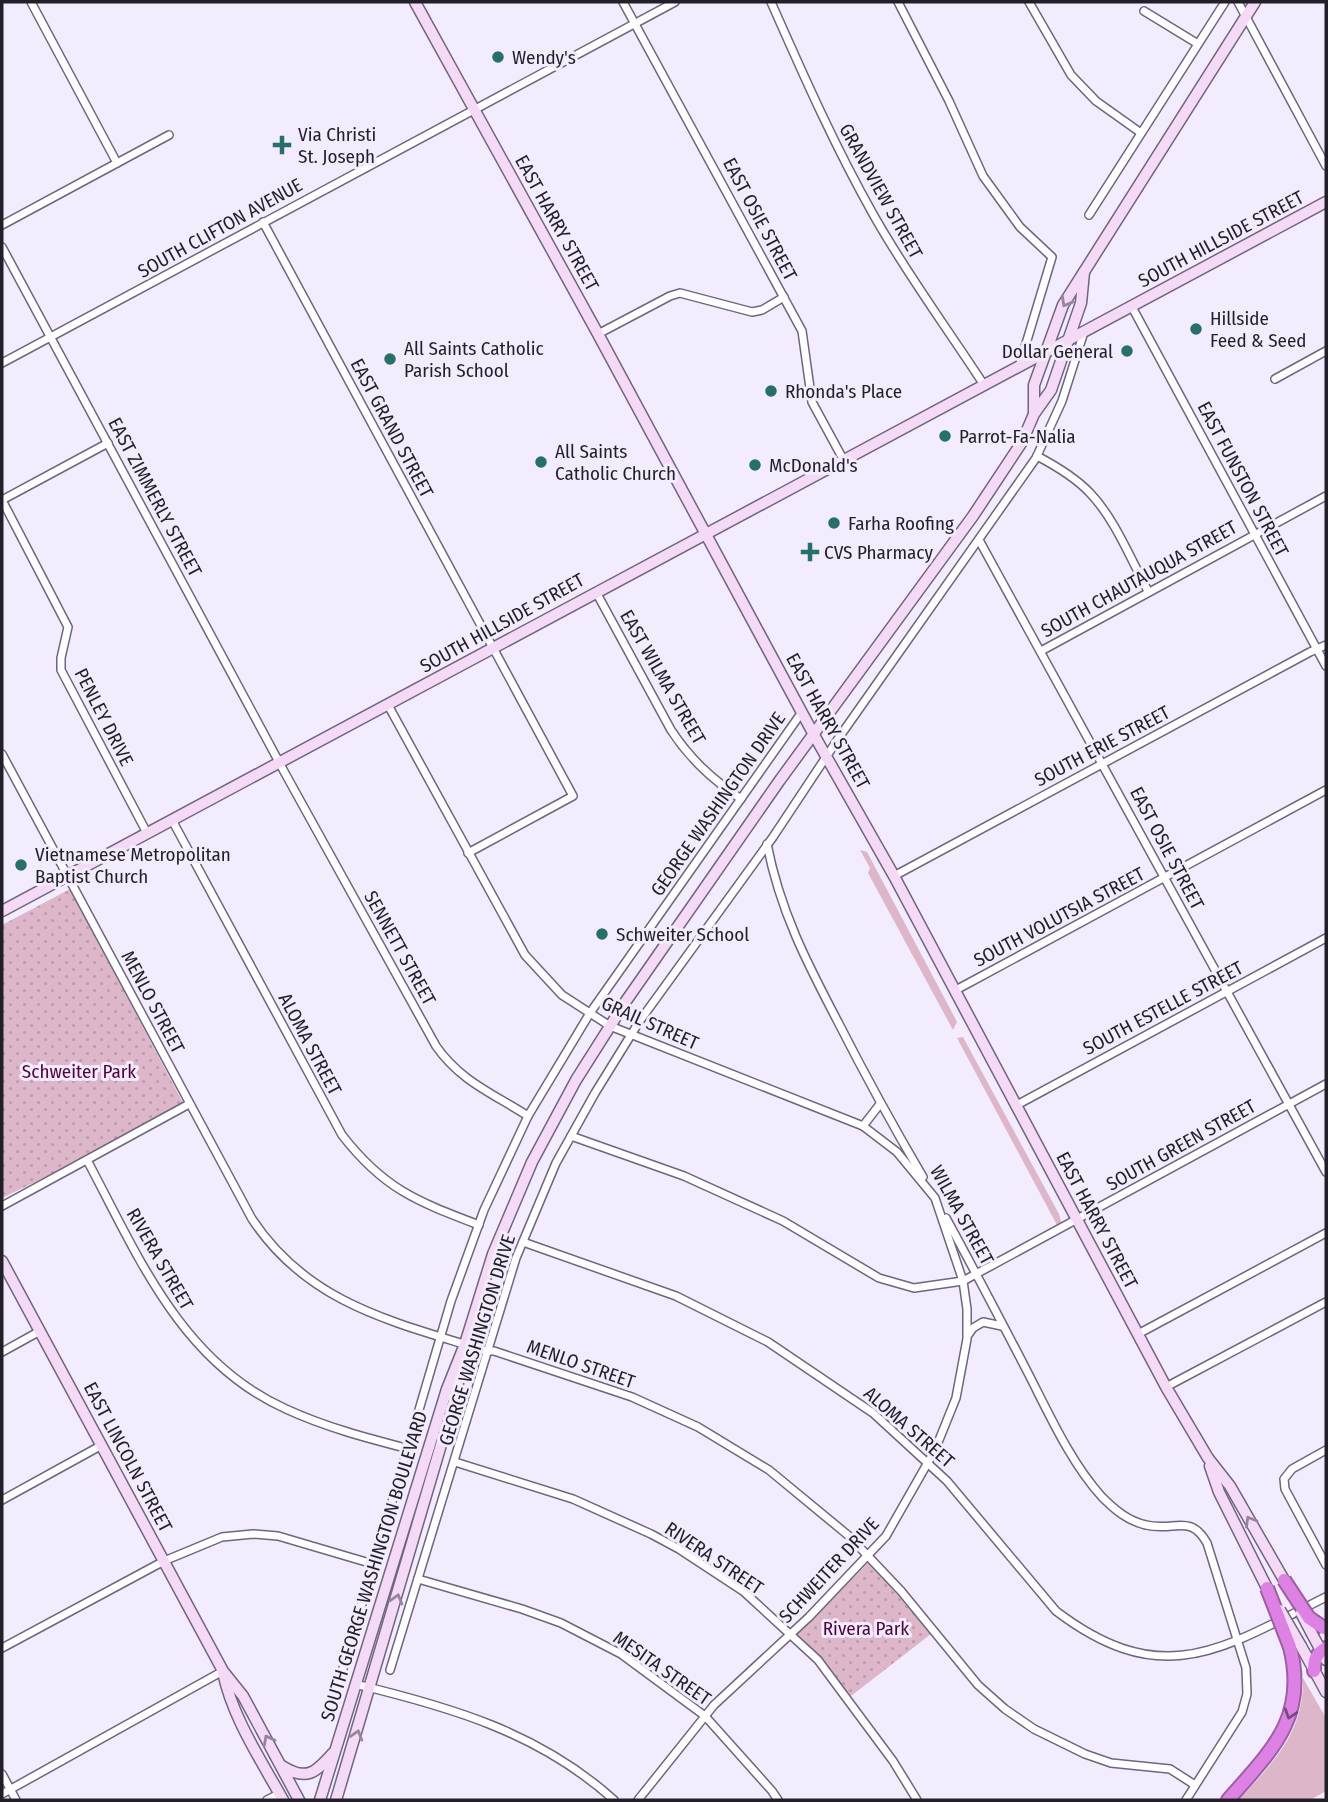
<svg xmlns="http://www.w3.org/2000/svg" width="1328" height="1802" font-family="'Fira Sans Condensed',sans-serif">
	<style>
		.grass { fill: #ddb6ca }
		.park { fill: url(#park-dots) }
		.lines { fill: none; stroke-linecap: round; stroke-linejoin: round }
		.street-casing { stroke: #6f657e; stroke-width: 10 }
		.secondary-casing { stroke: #6f657e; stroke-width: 13 }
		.highway-casing { stroke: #9c5fa3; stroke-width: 16 }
		.street { stroke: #fff; stroke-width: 7 }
		.secondary { stroke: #f5daf7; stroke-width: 10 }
		.highway { stroke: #dd82e4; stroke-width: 12 }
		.secondary-bridge-casing { stroke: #6f657e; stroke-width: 13; stroke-linecap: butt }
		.highway-bridge-casing { stroke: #9c5fa3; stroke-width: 16; stroke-linecap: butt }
		.secondary-bridge { stroke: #f5daf7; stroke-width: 10 }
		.highway-bridge { stroke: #dd82e4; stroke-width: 12 }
		.oneway { stroke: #96869a }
		.oneway2 { stroke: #774c7d }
		.poi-dot { fill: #256f6c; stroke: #f3ecfe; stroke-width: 2.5 }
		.labels { text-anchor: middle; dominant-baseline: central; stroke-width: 6; stroke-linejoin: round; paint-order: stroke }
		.poi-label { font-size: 19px; fill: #231f29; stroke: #f3ecfe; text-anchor: start }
		.street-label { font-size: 19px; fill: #231f29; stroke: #f3ecfe }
		.park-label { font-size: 19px; fill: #500537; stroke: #f3ecfe }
	</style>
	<defs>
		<pattern id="park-dots" width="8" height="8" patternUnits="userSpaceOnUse" patternTransform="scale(1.75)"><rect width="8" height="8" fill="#ddb6ca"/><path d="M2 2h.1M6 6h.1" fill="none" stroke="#bd9cae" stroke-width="1.8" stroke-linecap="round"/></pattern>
	</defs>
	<rect width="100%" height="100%" fill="#f3ecfe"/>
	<g class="grass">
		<path d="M860,850l7,2 88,166 2,4 -4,8 -85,-157 2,-5z"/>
		<path d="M963,1037l96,177 2,8 -4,3 -100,-187z"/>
		<path d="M1303,1678l23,40v73l-16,9h-71c35,-39 65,-67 64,-122z"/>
	</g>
	<g class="park">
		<path d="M70,889l113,214 -129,70 -52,25v-273z"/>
		<path d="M869,1562l62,72 -80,62 -27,-35 -28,-26z"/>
	</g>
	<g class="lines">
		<defs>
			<g id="street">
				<path d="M31,2l86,161"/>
				<path d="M623,2l179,329 10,71 31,57"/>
				<path d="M771,2c32,72 63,143 102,212 33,59 74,114 111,171"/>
				<path d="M898,2l51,99 34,75 37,51 32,30 -33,110"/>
				<path d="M1029,2l42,73 25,26 45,32"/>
				<path d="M1238,2l88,164"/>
				<path d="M1144,11l54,33"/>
				<path d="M1089,215l136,-213"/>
				<path d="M263,222l310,574 -105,57"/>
				<path d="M2,225l167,-90"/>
				<path d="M2,247l284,528 150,271c24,35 58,48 92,70"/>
				<path d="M1132,307l194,359"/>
				<path d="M598,334l72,-38 10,-3 72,19 10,-2 22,-13"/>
				<path d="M2,363l673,-361"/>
				<path d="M1275,379l51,-28"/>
				<path d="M1037,456c19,10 38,21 53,37 25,26 41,67 58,98"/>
				<path d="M2,500l66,127 -7,31v12l86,163"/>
				<path d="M2,500l106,-57"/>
				<path d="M979,540l347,632"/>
				<path d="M596,592l75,138c19,29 41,49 70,69"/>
				<path d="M1041,651l285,-155"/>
				<path d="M388,705l137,250 37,40 48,31 253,100 34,26 38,46 28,83 4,28v30l-11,59 -21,52 -49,86 -77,81 -95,88 -76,95"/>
				<path d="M2,754l250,465c57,86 143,103 234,132h8l138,46 66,30 71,43 80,66 52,55 77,94 27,24 29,20 51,25 26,9 59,6 25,16"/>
				<path d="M172,820l170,315c42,54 74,66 137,90"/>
				<path d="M767,844c13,67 40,119 71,178 27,53 55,104 85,155"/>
				<path d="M894,876l416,-224 16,-7"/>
				<path d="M954,991l372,-201"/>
				<path d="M1015,1106l311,-168"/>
				<path d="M863,1126l17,-22"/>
				<path d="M571,1136l113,40 99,45 96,57 35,10 49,-7 363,-197"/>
				<path d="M87,1160c51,96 94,202 199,249 39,18 81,29 123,40"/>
				<path d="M2,1206l187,-102"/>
				<path d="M946,1218c28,51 55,103 82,155 21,41 43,90 74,124 13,13 26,24 44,28 28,7 44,-12 61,18l39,125 1,26 -5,18 -56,88"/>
				<path d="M523,1242l153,54 92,46 105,71 74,68 109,130c107,81 166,38 270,-14"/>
				<path d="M1138,1334l188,-101"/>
				<path d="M968,1335l5,-7 10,-6 19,4"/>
				<path d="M2,1352l38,-21"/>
				<path d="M1166,1387l160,-85"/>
				<path d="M1326,1450l-34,19 -8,10 1,10 41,76"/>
				<path d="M455,1462l118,37 78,35 28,15 64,42 75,69 75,101 24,39"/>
				<path d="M2,1500l100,-55"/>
				<path d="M418,1579l104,30 39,14 60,31 84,62 67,75 6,9"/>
				<path d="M2,1648l162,-87 58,-24 31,-3 25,2 95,28"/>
				<path d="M390,1670l126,-412 40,-95 39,-70 44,-71 134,-185 67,-101 196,-278 26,-57 22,-69"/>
				<path d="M339,1682l112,-381 33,-91 44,-94 62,-103 212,-301"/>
				<path d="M355,1684c96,23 185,49 259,116"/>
				<path d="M2,1774l14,26"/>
				<path d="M2,1794l221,-123"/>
				<path d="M267,1800l12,-6"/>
			</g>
			<g id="secondary">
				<path d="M415,2l183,332 216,401 80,141 272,511 42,71 22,28 54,94"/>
				<path d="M1034,413v-28l29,-80 192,-303"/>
				<path d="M2,911l1324,-709"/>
				<path d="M2,1261l221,410 20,25 56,104"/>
				<path d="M1210,1466l9,26 48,96"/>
				<path d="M1312,1634l14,26"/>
				<path d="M1301,1646l25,46"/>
				<path d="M223,1672c9,45 38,88 60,128"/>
				<path d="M282,1766c25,16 34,6 51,-13"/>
				<path d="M320,1800l127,-411 18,-45 28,-90 39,-92 44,-82 50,-79 154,-221 193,-264 49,-74 12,-28 17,-24 30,-87 3,-31"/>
				<path d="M336,1800l120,-406 5,-28"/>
			</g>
			<g id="highway">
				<path d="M1314,1671c0,-12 2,-17 12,-23"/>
				<path d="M1228,1800c43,-49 80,-82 62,-153"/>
			</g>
		</defs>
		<use href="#street" class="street-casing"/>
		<use href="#secondary" class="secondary-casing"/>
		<use href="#highway" class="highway-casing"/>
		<use href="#street" class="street"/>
		<use href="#secondary" class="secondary"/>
		<use href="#highway" class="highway"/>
		<defs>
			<g id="secondary-bridge">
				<path d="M1280,1610l21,36"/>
				<path d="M1301,1613l11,21"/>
			</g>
			<g id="highway-bridge">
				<path d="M1284,1580l25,38 15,10"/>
				<path d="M1267,1588l23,59"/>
			</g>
		</defs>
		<use href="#secondary-bridge" class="secondary-bridge-casing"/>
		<use href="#highway-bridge" class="highway-bridge-casing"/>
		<use href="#secondary-bridge" class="secondary-bridge"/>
		<use href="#highway-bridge" class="highway-bridge"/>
	</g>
	<defs><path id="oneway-chevron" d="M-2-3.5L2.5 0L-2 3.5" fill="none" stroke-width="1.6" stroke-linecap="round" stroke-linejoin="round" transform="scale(1.75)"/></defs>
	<g class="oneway">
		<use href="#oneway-chevron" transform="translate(1066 302) rotate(119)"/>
		<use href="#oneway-chevron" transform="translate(1250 1521) rotate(-120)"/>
		<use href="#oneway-chevron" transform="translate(397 1599) rotate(-74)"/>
		<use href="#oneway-chevron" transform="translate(357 1735) rotate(-73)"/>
		<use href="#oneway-chevron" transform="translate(268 1740) rotate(-118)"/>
	</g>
	<use class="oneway2" href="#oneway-chevron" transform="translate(1290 1714) rotate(108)"/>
	<g class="poi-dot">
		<circle cx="498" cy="57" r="7"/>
		<path d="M278.5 134.5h7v7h7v7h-7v7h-7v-7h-7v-7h7z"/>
		<circle cx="1196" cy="329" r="7"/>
		<circle cx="1127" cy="351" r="7"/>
		<circle cx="390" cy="359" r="7"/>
		<circle cx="771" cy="391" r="7"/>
		<circle cx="945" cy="436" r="7"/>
		<circle cx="541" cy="462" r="7"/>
		<circle cx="755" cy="465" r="7"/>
		<circle cx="834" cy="523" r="7"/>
		<path d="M806.5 541.5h7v7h7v7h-7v7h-7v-7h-7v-7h7z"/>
		<circle cx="21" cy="865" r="7"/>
		<circle cx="602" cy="934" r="7"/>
	</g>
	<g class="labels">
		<g class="poi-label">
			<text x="512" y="57">Wendy's</text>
			<text x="298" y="134">Via Christi<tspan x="298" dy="22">St. Joseph</tspan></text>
			<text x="1210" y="318">Hillside<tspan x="1210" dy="22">Feed &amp; Seed</tspan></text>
			<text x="404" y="348">All Saints Catholic<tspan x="404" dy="22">Parish School</tspan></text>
			<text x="1113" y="351" text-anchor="end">Dollar General</text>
			<text x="785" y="391">Rhonda's Place</text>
			<text x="959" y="436">Parrot-Fa-Nalia</text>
			<text x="555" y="451">All Saints<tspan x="555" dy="22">Catholic Church</tspan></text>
			<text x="769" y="465">McDonald's</text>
			<text x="848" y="523">Farha Roofing</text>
			<text x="824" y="552">CVS Pharmacy</text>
			<text x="35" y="854">Vietnamese Metropolitan<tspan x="35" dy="22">Baptist Church</tspan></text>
			<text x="616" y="934">Schweiter School</text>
		</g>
		<g class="street-label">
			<text transform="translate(881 191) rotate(61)">GRANDVIEW STREET</text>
			<text transform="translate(760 219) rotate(62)">EAST OSIE STREET</text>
			<text transform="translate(557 223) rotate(61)">EAST HARRY STREET</text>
			<text transform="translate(220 228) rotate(-29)">SOUTH CLIFTON AVENUE</text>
			<text transform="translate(1221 239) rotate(-28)">SOUTH HILLSIDE STREET</text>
			<text transform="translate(392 428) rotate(62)">EAST GRAND STREET</text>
			<text transform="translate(1243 479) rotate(62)">EAST FUNSTON STREET</text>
			<text transform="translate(155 497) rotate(62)">EAST ZIMMERLY STREET</text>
			<text transform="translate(1139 579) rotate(-29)">SOUTH CHAUTAUQUA STREET</text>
			<text transform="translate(502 623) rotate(-29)">SOUTH HILLSIDE STREET</text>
			<text transform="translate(663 677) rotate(60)">EAST WILMA STREET</text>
			<text transform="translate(104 717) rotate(63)">PENLEY DRIVE</text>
			<text transform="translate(828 721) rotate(61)">EAST HARRY STREET</text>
			<text transform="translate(1102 746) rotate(-28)">SOUTH ERIE STREET</text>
			<text transform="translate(718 804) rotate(-55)">GEORGE WASHINGTON DRIVE</text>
			<text transform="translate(1167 848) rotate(62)">EAST OSIE STREET</text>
			<text transform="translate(1059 917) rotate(-28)">SOUTH VOLUTSIA STREET</text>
			<text transform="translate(400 948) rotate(61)">SENNETT STREET</text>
			<text transform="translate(153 1002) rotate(62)">MENLO STREET</text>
			<text transform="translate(1163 1008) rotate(-28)">SOUTH ESTELLE STREET</text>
			<text transform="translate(650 1023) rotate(24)">GRAIL STREET</text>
			<text transform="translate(310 1044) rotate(62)">ALOMA STREET</text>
			<text transform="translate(1181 1145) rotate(-29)">SOUTH GREEN STREET</text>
			<text transform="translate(962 1215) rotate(61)">WILMA STREET</text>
			<text transform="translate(1097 1220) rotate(62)">EAST HARRY STREET</text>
			<text transform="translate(160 1259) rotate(60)">RIVERA STREET</text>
			<text transform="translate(477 1340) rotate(-73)">GEORGE WASHINGTON DRIVE</text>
			<text transform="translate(581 1364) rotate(19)">MENLO STREET</text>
			<text transform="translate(909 1427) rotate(41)">ALOMA STREET</text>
			<text transform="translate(128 1457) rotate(62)">EAST LINCOLN STREET</text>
			<text transform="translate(714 1558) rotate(34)">RIVERA STREET</text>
			<text transform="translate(374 1566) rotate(-73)">SOUTH GEORGE WASHINGTON BOULEVARD</text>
			<text transform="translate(829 1570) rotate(-47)">SCHWEITER DRIVE</text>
			<text transform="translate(662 1668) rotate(35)">MESITA STREET</text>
		</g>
		<g class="park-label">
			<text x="79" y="1071">Schweiter Park</text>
			<text x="866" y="1628">Rivera Park</text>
		</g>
	</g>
	<rect width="1328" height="1802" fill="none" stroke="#231f29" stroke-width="7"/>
</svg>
